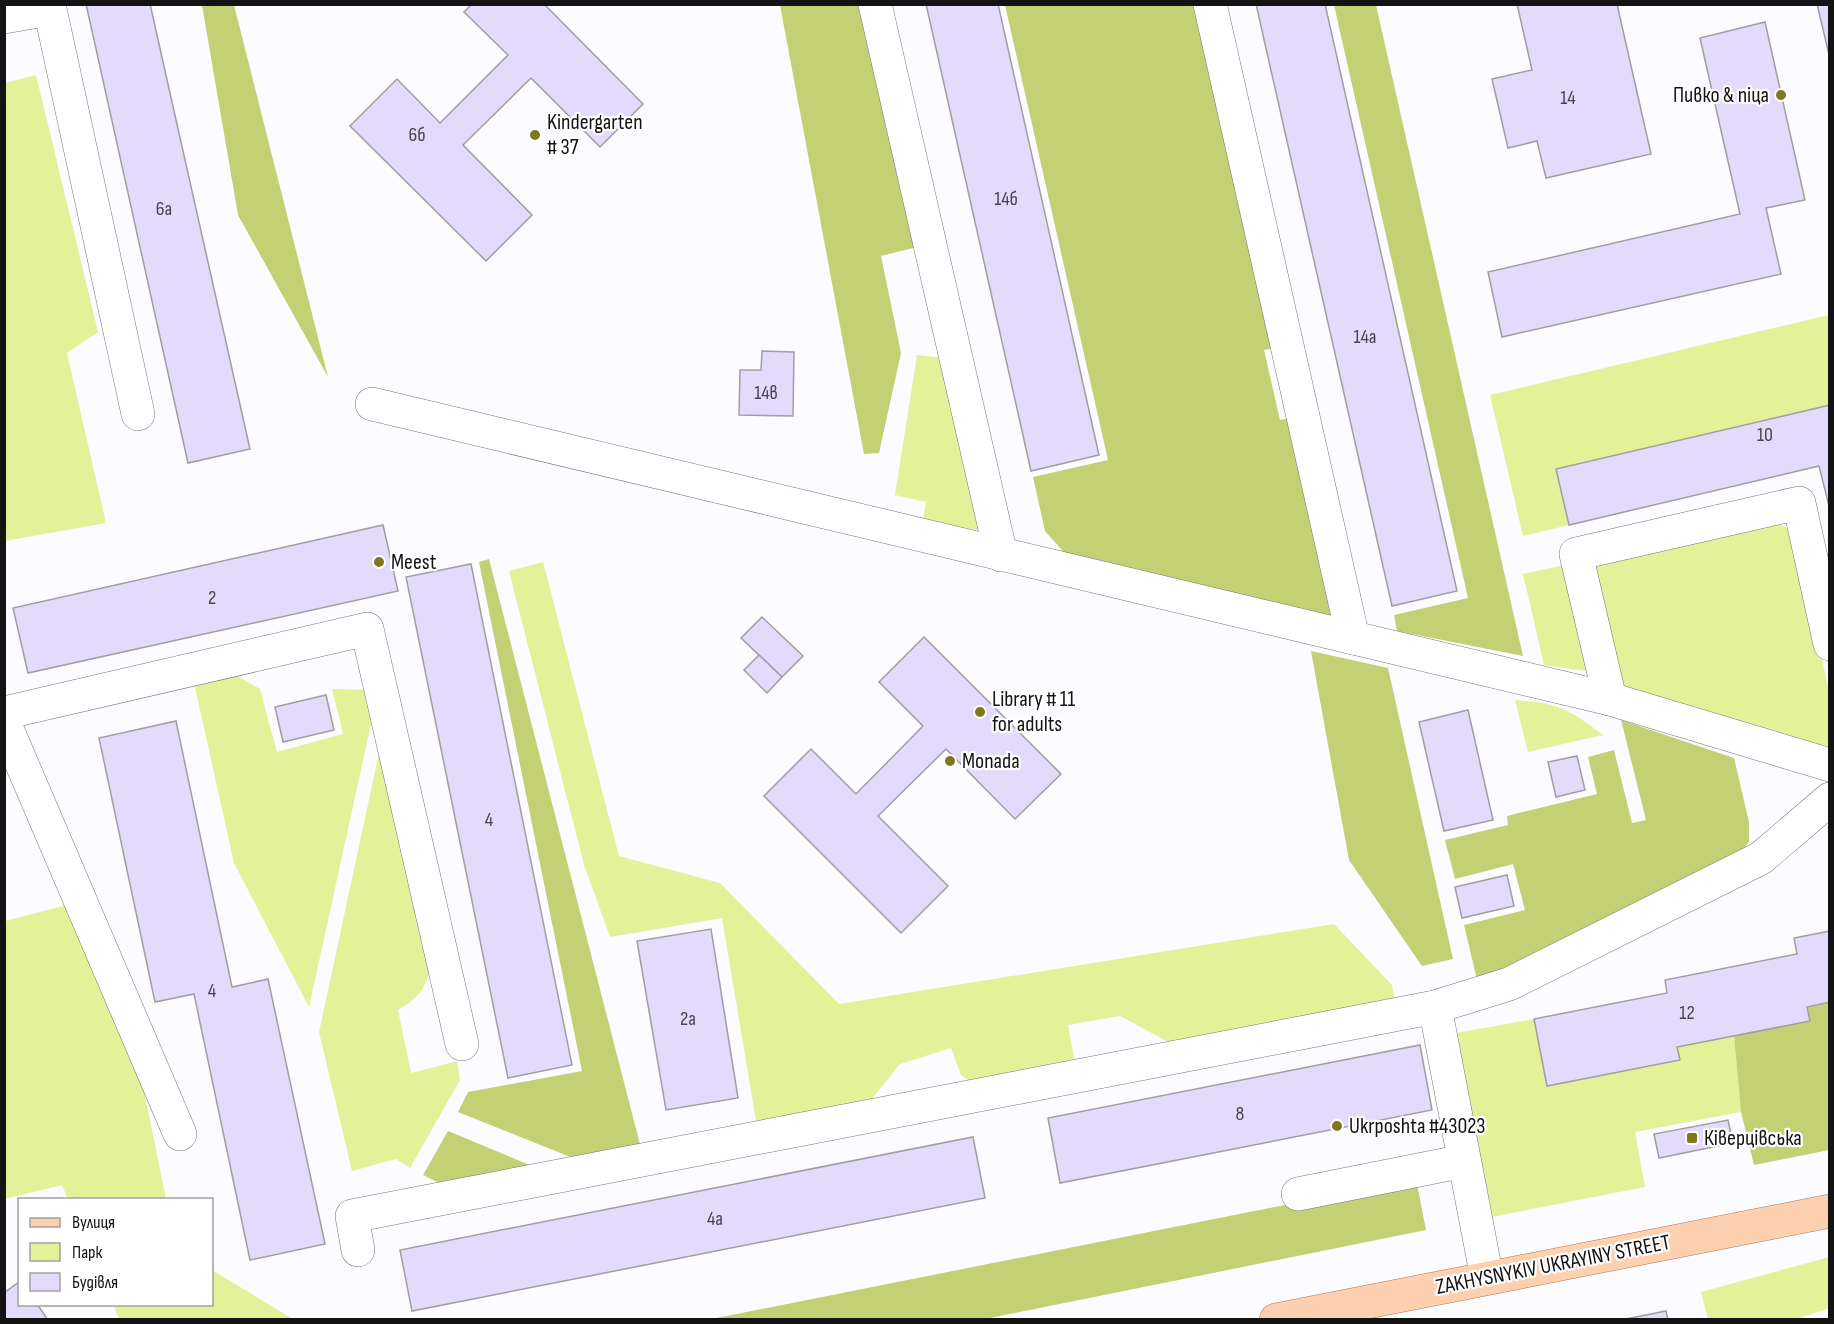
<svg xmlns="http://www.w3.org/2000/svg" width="1834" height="1324" font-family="'Sofia Sans Condensed',sans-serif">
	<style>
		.green { fill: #e3f198 }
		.forest { fill: #c3d073 }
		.building { fill: #e3dafc; stroke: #9f9ea1; stroke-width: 1.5 }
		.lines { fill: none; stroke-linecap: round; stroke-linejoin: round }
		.minor-casing { stroke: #767579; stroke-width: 34 }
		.major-casing { stroke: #aa7a56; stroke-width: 34 }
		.minor { stroke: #fff; stroke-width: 33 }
		.major { stroke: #fdd0af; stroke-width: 33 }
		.poi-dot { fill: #7b7920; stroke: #fff; stroke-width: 2 }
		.labels { text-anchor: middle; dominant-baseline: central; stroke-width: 4.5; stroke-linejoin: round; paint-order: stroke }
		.number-label { font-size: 20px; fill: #47454e }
		.poi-label { font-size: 22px; fill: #131314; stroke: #fff; text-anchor: start }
		.street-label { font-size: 22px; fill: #131314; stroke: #fff }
	</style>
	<rect width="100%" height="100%" fill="#fcfbff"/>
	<g class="green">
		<path d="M36,75l62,257 -31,21 39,170 -101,18v-458z"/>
		<path d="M1829,315v90l-273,64 13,56 -46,11 -33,-141z"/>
		<path d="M917,355l29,3 35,155 -3,17 -55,-9 3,-19 -31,-7z"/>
		<path d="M1770,522l16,5 11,15 32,150v55l-214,-60 -27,-124z"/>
		<path d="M543,562l76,294 101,27 119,121 495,-80 58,61 3,15 -217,47 -58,-31 -52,9 8,42 -99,19 -16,-11 -10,-27 -51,16 -33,41 -110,22 -35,-209 -112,19 -26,-72 -75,-294z"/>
		<path d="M1569,564l24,108 -49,-7 -21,-91z"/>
		<path d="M237,676l23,13 17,63 66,-18 -11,-45 36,1 7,16 -66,301 -75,-144 -39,-176z"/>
		<path d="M1515,700c43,3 54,9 88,35l-75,17z"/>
		<path d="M382,739l50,221c-5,26 -10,36 -34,50l13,63 46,-12 3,19 -50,88 -14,-9 -44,12 -33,-139z"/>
		<path d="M67,905l73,166 26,128h-98l-6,-14 -57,14v-278z"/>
		<path d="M1534,1019l146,40 -3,-12 57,-11 7,76 -106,20 10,55 -159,31 -36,-184z"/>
		<path d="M1829,1257v51l-32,11h-89l-7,-27z"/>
		<path d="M212,1270l81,49h-174l-6,-14 99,-1z"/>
	</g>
	<g class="forest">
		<path d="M202,5h32l94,372 -90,-162z"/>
		<path d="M780,5h84l57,241 -40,10 20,97 -22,100 -15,1z"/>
		<path d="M1005,5h197l77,342 -15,3 16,70 15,-3 45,204 -272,-64 -23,-26 -12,-54 75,-17z"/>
		<path d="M1334,5h42l147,651 -126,-25 -3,-16 74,-17z"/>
		<path d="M489,559l153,593 -59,10 -125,-50 10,-20 114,-21 -103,-509z"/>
		<path d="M1311,651l77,17 65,291 -31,7 -73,-106z"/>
		<path d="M1621,720l113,38 15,64v20l-16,20 -255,122 -14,-59 61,-15 -12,-46 -58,15 -10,-39 63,-15 -1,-9 90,-22 -9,-37 26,-7 18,73 14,-3z"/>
		<path d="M1829,1002v148l-75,15 -13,-53 -7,-76 76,-16 -3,-13z"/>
		<path d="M448,1131l96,40 -95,17 -26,-13z"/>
		<path d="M1416,1179l10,51 -441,89 -279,1z"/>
	</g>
	<g class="building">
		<path d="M150,4l100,445 -62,14 -102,-459z"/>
		<path d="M472,4h72l99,100 -43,43 -69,-69 -68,67 69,70 -46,46 -136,-135 47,-47 43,44 68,-68 -44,-43z"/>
		<path d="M926,4h72l101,451 -68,16z"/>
		<path d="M1256,4h69l132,587 -65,15z"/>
		<path d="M1517,4h100l34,150 -105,24 -9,-37 -29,7 -16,-69 40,-9z"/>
		<path d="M1817,4h13v55z"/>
		<path d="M1765,22l40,178 -39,8 15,66 -279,63 -14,-65 252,-58 -40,-176z"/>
		<path d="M762,351l32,1 -1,64 -54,-1 1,-45h21z"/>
		<path d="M1830,405v105l-11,-44 -250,59 -13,-56z"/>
		<path d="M383,525l15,66 -370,82 -15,-65z"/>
		<path d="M471,564l101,501 -64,13 -102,-501z"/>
		<path d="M762,617l41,39 -21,21 -41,-39z"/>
		<path d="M924,637l137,137 -46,45 -69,-70 -68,67 70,70 -47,47 -137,-137 47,-47 45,45 67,-68 -44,-44z"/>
		<path d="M759,655l23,22 -15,16 -23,-23z"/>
		<path d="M326,695l8,35 -51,12 -8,-35z"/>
		<path d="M1468,710l25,110 -49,11 -25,-109z"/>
		<path d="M176,721l56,266 36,-8 57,265 -75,16 -56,-266 -39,8 -56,-264z"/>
		<path d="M1577,756l8,34 -29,7 -8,-35z"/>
		<path d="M1507,875l7,31 -52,12 -7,-31z"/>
		<path d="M711,929l27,169 -72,12 -29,-169z"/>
		<path d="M1830,931v71l-23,5 3,14 -133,26 3,13 -133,26 -13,-67 133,-26 -2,-13 132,-26 -3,-16z"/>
		<path d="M1420,1045l12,65 -372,73 -12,-65z"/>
		<path d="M1728,1120l5,23 -74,15 -5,-24z"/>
		<path d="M973,1137l12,61 -573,113 -12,-61z"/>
		<path d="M19,1282l1,22h17l11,16h-44v-27z"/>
		<path d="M1666,1311l2,9h-47z"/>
	</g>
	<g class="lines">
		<defs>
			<g id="minor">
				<path d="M875,4l126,551"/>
				<path d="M1210,4l143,634"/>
				<path d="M4,17l46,-8 88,405"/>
				<path d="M372,404l1238,295 220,66"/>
				<path d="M1610,699l-34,-145 223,-51 31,141"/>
				<path d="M4,713l363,-84 95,415"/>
				<path d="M4,722l176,412"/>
				<path d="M1435,1007l74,-23 252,-126 69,-59"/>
				<path d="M1298,1194l166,-33"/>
				<path d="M358,1250l-6,-34 1083,-209 52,271"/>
			</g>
			<path id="major" d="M1276,1320l554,-109"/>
		</defs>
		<use href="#minor" class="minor-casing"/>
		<use href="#major" class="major-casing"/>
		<use href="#minor" class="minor"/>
		<use href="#major" class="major"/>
	</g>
	<g class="poi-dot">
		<circle cx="1781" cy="95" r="6"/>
		<circle cx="535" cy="135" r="6"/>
		<circle cx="379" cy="562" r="6"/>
		<circle cx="980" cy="712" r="6"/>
		<circle cx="950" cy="761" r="6"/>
		<circle cx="1337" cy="1126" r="6"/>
		<rect x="1686" y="1132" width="12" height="12" rx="3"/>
	</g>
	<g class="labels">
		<g class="number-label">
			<text x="1568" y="98">14</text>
			<text x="417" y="135">6б</text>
			<text x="1006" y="199">14б</text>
			<text x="164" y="209">6а</text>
			<text x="1365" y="337">14а</text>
			<text x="766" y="393">14в</text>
			<text x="1765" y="435">10</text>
			<text x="212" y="598">2</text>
			<text x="489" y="820">4</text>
			<text x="212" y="991">4</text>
			<text x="1687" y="1013">12</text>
			<text x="688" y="1019">2а</text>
			<text x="1240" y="1114">8</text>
			<text x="715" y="1219">4а</text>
		</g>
		<g class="poi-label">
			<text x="1769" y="95" text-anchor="end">Пивко &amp; піца</text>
			<text x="547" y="122">Kindergarten<tspan x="547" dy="25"># 37</tspan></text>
			<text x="391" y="562">Meest</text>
			<text x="992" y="699">Library # 11<tspan x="992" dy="25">for adults</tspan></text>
			<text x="962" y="761">Monada</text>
			<text x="1349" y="1126">Ukrposhta #43023</text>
			<text x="1704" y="1138">Ківерцівська</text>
		</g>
		<g class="street-label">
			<text transform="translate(1553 1265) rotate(-11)">ZAKHYSNYKIV UKRAYINY STREET</text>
		</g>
	</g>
	<rect width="1834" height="1324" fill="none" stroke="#131314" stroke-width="12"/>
	<rect x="18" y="1198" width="195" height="108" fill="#ffffff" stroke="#a1a1a1" stroke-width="1.5"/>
	<rect x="30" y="1218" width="30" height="9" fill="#fdd0af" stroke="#a1a1a1" stroke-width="1.5"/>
	<text x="72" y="1228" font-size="18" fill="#131314">Вулиця</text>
	<rect x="30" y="1243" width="30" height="18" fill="#e3f198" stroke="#a1a1a1" stroke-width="1.5"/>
	<text x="72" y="1258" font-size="18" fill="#131314">Парк</text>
	<rect x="30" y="1273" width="30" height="18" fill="#e3dafc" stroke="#a1a1a1" stroke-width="1.5"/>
	<text x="72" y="1288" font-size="18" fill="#131314">Будівля</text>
</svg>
